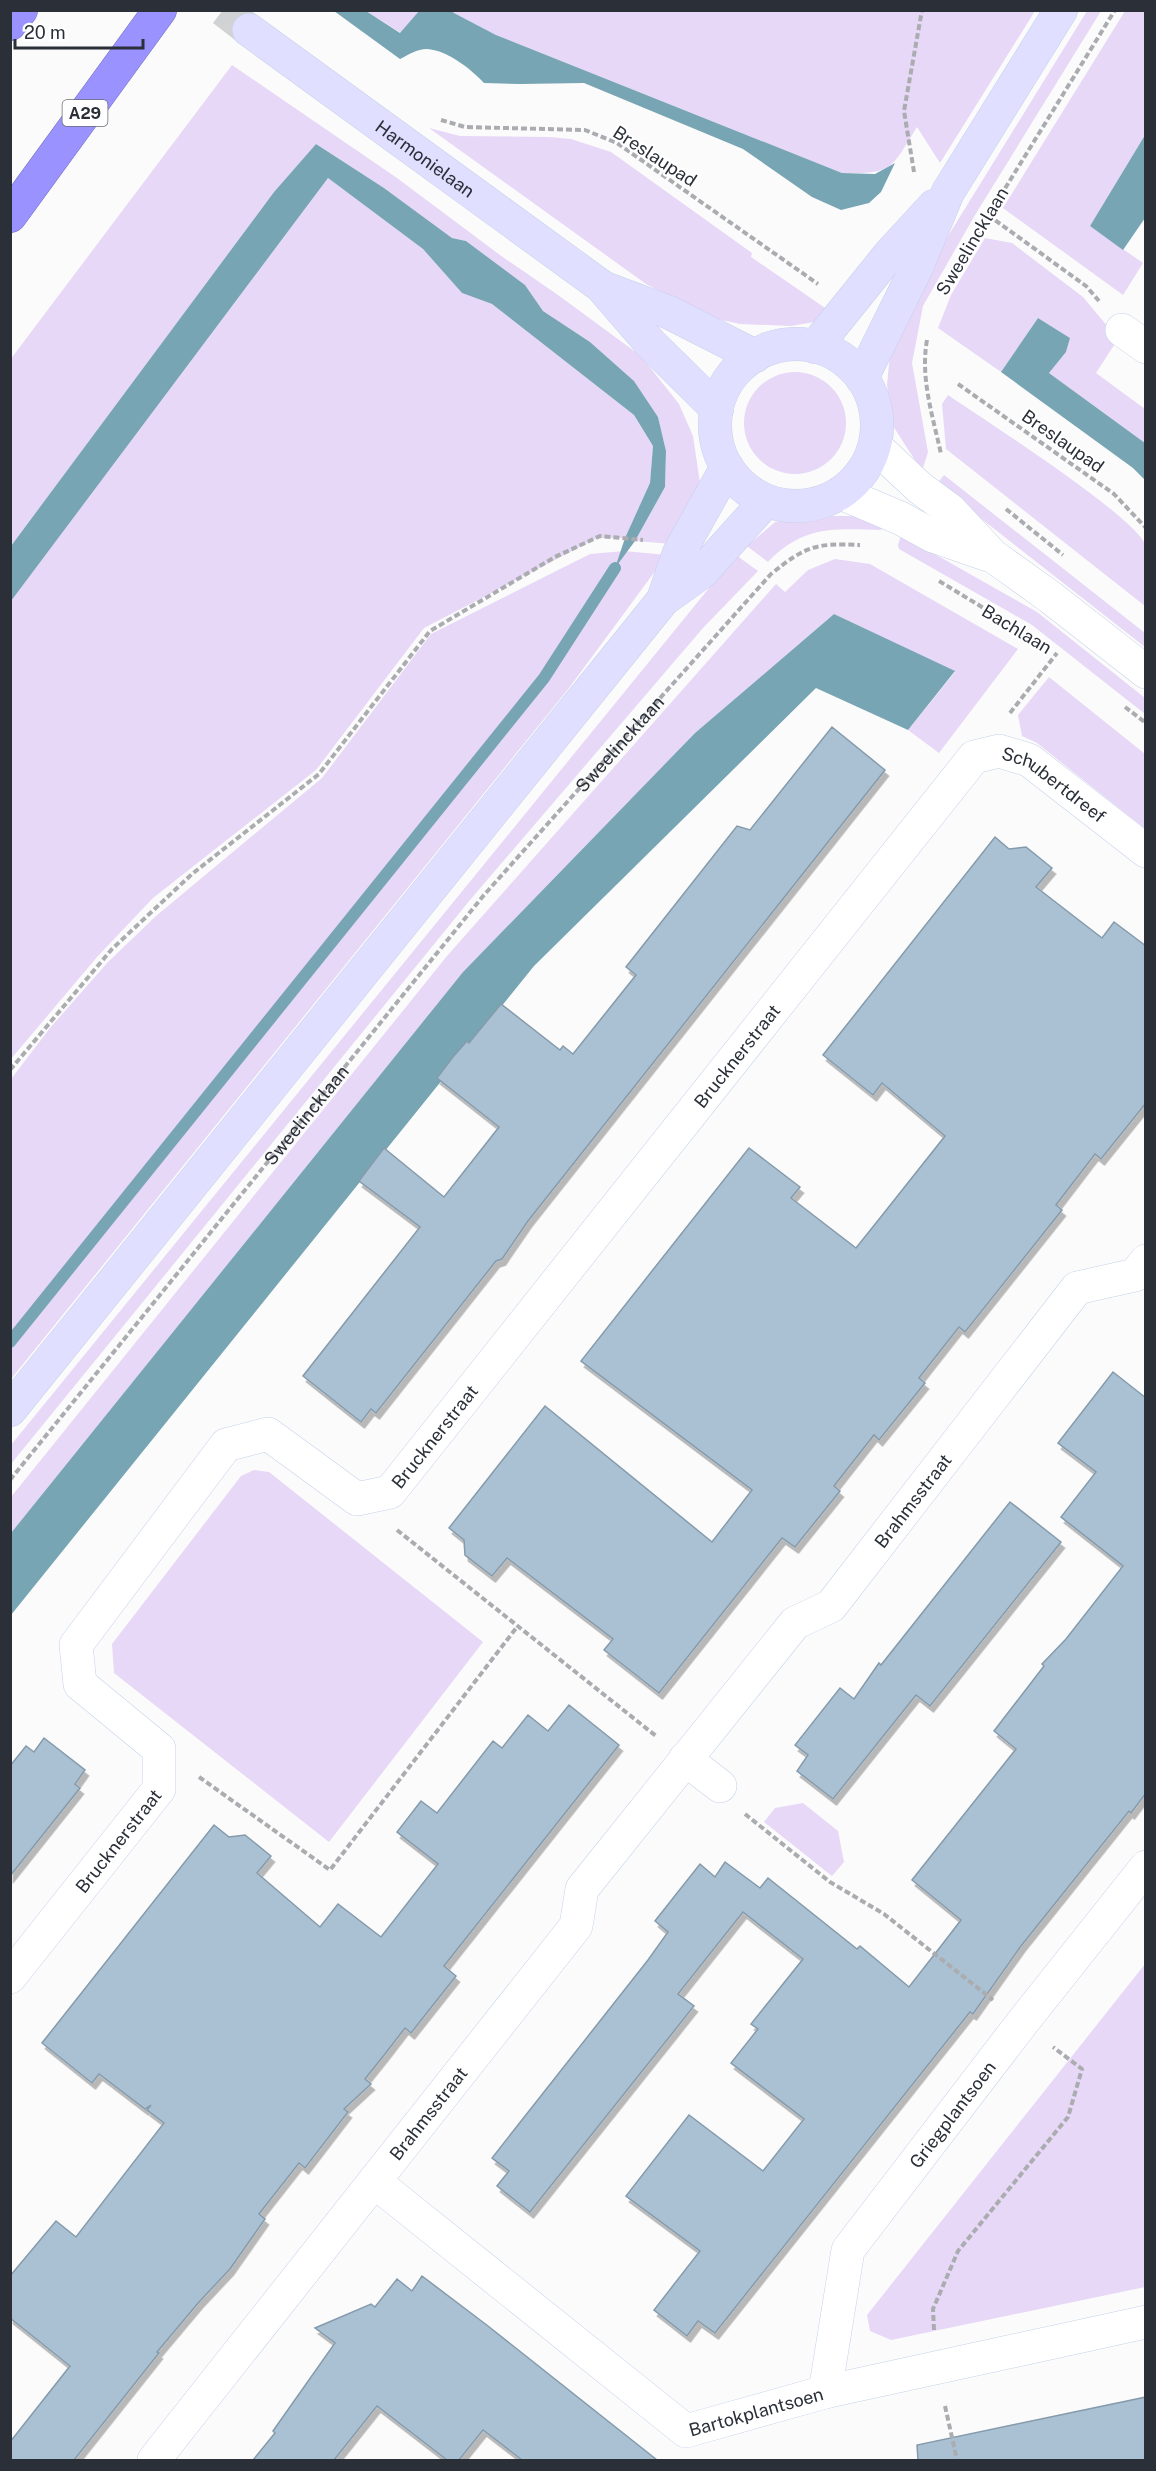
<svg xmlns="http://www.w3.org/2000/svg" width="1156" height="2471" font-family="'Public Sans',sans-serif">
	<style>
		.green { fill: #e7d8f7 }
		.water { fill: #78a5b3 }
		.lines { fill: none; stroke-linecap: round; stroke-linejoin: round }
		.stream { stroke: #78a5b3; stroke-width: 12 }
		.building { fill: #aac1d3; stroke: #859bac; stroke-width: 1.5; filter: url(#shadow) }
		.secondary-tunnel { stroke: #d1d2d4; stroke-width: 33; stroke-dasharray: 33 16; stroke-linecap: butt }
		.street-casing { stroke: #c5d2e9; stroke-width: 34 }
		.secondary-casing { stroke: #c5d2e9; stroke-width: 34 }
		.highway-casing { stroke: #7370b9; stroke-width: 34 }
		.path { stroke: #aaacb0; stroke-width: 4; stroke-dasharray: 6 3; stroke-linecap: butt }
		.street { stroke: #fff; stroke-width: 33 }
		.secondary { stroke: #e1dfff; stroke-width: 33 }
		.highway { stroke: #9a93ff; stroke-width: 33 }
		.labels { text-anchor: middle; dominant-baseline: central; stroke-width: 4.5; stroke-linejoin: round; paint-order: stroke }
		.shield { fill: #fff; stroke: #6a6d74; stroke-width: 1.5 }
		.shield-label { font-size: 16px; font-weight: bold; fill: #2a2f38 }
		.street-label { font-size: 18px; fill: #2a2f38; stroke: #fff }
	</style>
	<defs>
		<filter id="shadow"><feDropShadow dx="3.5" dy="6" stdDeviation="0" flood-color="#0004"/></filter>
	</defs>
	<rect width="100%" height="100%" fill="#fbfbfb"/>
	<g class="green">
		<path d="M366,11h53l-18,22z"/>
		<path d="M452,11h583l-95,152 -23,-36c-26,42 -24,47 -75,46l-346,-138 -42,-22z"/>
		<path d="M1087,11h14l-126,204 -52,91 -11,57 16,89 -6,19 -29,-45 -6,-41 4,-41 57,-108z"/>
		<path d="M1125,11h20v124l-55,91 53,37 -20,32 -120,-87z"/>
		<path d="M232,65l165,113 103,77 58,40 83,61 38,48 14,32 7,47 -27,61 -38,-3 30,-54 1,-36 -8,-34 -24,-36 -44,-39 -47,-31 -18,-26 -59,-44 -14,-3 -68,-50 -68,-44 -42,48 -263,354 -1,-186z"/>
		<path d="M429,128l31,8 89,1 22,2 40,13 141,101 -1,4 80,55 -17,10 -23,4 -51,-2 -28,-6 -66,-34z"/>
		<path d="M328,178l95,71 39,44 30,11 142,111 19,31 -3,38 -25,54h-28l-173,90 -108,142 -163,128 -56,59 -86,102 -1,-458z"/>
		<path d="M985,238l27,5 71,54 35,42 -22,34 49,36v34l-96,-70 17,-21 4,-14 -32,-20 -37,54 -63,-44 13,-33z"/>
		<circle cx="795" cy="423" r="51"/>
		<path d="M948,395c32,22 190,123 198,151 3,14 0,45 -1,60l-199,-157 -4,-45z"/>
		<path d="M944,475l201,158v14l-208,-163z"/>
		<path d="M816,516h34l32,5 -1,9c-47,-1 -77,-5 -113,32l-21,-16 28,-24z"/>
		<path d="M901,535l136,77 108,86v16l-113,-89 -133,-76 -1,-4z"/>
		<path d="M624,551l43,4 -98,133 -558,691v-300l39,-51 58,-66 48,-46 166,-138 109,-144 159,-80z"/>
		<path d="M736,555l22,16 -55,57 -233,272 -459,564v-19z"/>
		<path d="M835,559l35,5 148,85 -79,104 -31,-23 47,-58 -121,-58 -139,119 -232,239 -452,561v-36l436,-541 329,-372 9,8 23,-22z"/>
		<path d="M1049,677l96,77v75l-108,-86 -15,-7 -4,-21z"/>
		<path d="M254,1470l15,2 214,170 -154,200 -215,-169 -2,-29 129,-168z"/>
		<path d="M803,1803l35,28 6,31 -12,14 -68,-54 11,-14z"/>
		<path d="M1145,1964v323l-254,53 -21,-9 -3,-16z"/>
	</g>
	<g class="water">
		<path d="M334,11h32l34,22 19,-22h33l2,2 42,22 346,138 33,1 20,-11 -14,29 -12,11 -28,7 -29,-13 -69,-48 -159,-66 -63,1 -37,-1c-13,-14 -37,-33 -57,-34 -10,0 -19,6 -27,10z"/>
		<path d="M1145,135v83l-22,32 -33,-24z"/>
		<path d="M316,144l68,44 68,50 14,3 59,44 18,26 47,31 44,39 24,36 8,34 -1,36 -30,54 -20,27 10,-30 25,-55 3,-37 -19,-31 -142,-111 -30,-11 -39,-44 -95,-71 -317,423v-55l263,-354z"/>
		<path d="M1038,318l32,20 -4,14 -17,21 96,70v37l-12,-12 -132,-96z"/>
		<path d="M834,614l121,57 -47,59 -92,-42 -282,278 -523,649v-82l452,-561 232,-239z"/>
	</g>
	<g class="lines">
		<path class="stream" d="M10,1342l534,-664 71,-110"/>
	</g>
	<g class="building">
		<path d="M832,727l53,43 -357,451 -26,38 -6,2 -120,152 -5,-4 -10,13 -58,-46 117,-149 -61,-46 25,-33 60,49 55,-70 -62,-49 16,-21 14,-16 2,2 32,-39 59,46 3,-4 10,8 63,-79 -10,-8 111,-141 13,4z"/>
		<path d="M995,837l14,12 17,-2 26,21 -16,19 66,51 12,-16 32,24v157l-45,56 -6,-5 -39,51 6,5 -97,122 -6,-5 -40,51 6,5 -46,57 -5,-5 -40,51 6,5 -45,56 -13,-9 -123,155 -55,-43 9,-11 -106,-81 -15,18 -27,-21 -1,-15 -15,-12 96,-122 167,136 40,-52 -171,-129 168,-213 51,39 -9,11 65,50 24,-30 65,-82 -63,-53 -9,12 -50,-40z"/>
		<path d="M1113,1372l33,26v395l-15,20 -2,-2 -108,135 -48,68 -3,-2 -255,321 -17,-12 -11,15 -33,-26 46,-59 -74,-55 63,-81 74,56 41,-52 -73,-56 27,-34 -7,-5 52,-65 -60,-47 -65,82 16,12 -164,206 -33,-26 12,-15 -17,-13 156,-198 20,-28 -13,-11 45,-57 15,13 10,-15 35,26 8,-10 89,71 3,-3 49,41 32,-41 20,-26 -49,-40 104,-131 -22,-18 50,-65 -2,-2 24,-25 57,-73 -62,-49 35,-45 -38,-29z"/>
		<path d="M1010,1502l51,40 -131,164 -14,-11 -83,104 -36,-28 11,-16 -13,-10 45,-57 14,11 25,-36 2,2z"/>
		<path d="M569,1705l50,40 -175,221 12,10 -45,57 -6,-5 -20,26 -20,25 6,5 -27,25 4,3 -43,56 -6,-5 -40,51 6,5 -35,50 -31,33 -42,50 2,1 -85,107h-64v-18l60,-76 -60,-48v-42l46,-55 20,16 88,-114 -17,-13 4,-5 -6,4 -46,-35 -7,9 -50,-40 172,-218 15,12 16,-2 26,21 -14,17 63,54 18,-23 43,33 57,-73 -41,-32 24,-31 16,12 56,-72 9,7 26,-33 20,16z"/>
		<path d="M44,1738l41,32 -10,14 5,4 -70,88v-110l16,-20 8,6z"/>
		<path d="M422,2276l66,50 169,134h-135l-39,-30 -24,30h-12l-70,-54 -43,54h-81l22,-27 -2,-2 62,-88 -20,-15 56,-24 4,3 22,-28 15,12z"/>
		<path d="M1146,2397v63h-228l-1,-15z"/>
	</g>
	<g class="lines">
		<path class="secondary-tunnel" d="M223,10l26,20"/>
		<defs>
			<g id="street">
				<path d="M1122,330l24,17"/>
				<path d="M875,446l45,42 30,22 43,46 57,41 96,75"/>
				<path d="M841,493l59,25 33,18 55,19"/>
				<path d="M685,1759l35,27"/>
				<path id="s2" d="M10,1977l149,-188v-40l-79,-65 -4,-39 150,-200 42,-11 89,65 33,-7 584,-735 25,-6 30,9 117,91"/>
				<path id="s3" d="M375,2182l311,249 139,-39 321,-70"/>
				<path id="s4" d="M825,2392l23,-142 174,-227 124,-156"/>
				<path id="s5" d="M154,2460l422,-534 6,-37 213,-266 36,-17 246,-318 58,-13 11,-14"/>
			</g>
			<g id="secondary">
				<path id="s6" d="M249,30l352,256 49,57 67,66"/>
				<path d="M604,288l64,24 87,44"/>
				<circle cx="796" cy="425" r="81"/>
				<path d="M815,347l74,-92 45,-49"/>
				<path d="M862,378l53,-107 33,-79 113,-182"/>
				<path d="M663,600l16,-47 48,-86"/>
				<path d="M10,1410l653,-810 39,-28 64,-71"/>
			</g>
			<g id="highway">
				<path d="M10,24l11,-14"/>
				<path d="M10,216l150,-206"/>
			</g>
		</defs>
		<use href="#street" class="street-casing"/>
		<use href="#secondary" class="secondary-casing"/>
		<use href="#highway" class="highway-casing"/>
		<g class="path">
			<path d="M441,120l24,7 120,3 32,13 201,141"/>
			<path d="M914,172l-10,-61 18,-101"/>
			<path d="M988,215l98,71 13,15"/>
			<path d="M972,242l143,-232"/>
			<path d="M927,340c-7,38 6,77 14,114"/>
			<path d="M958,384l156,110 32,34"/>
			<path d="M1006,509l57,46"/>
			<path d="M939,581l104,63"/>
			<path d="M1125,707l21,16"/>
			<path d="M1010,713l47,-60"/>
			<path d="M10,1070l102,-121 80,-75 127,-100 111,-143 125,-74 45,-21 43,4"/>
			<path id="s1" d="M10,1480l474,-585 287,-321c35,-28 44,-31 89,-29"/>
			<path d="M397,1530l259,206"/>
			<path d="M199,1777l131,93 187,-243"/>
			<path d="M745,1814l85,68 54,32 109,86"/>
			<path d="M934,2330l-1,-21 25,-58 110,-134 14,-48 -29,-22"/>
			<path d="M945,2406l12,54"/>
		</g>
		<use href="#street" class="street"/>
		<use href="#secondary" class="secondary"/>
		<use href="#highway" class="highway"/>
	</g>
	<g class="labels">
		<rect class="shield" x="62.5" y="100" width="45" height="26" rx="4.5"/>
		<g class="shield-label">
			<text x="85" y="113">A29</text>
		</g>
		<g class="street-label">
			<text transform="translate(655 156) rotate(33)">Breslaupad</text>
			<text stroke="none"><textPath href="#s6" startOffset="218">Harmonielaan</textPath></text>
			<text transform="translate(972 241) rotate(-59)">Sweelincklaan</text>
			<text transform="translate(1063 441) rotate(35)">Breslaupad</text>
			<text transform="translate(1017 629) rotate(31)">Bachlaan</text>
			<text stroke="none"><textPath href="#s1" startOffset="956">Sweelincklaan</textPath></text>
			<text stroke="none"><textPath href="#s2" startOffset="1888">Schubertdreef</textPath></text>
			<text stroke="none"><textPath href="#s2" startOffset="1416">Brucknerstraat</textPath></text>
			<text stroke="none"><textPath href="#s1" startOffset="470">Sweelincklaan</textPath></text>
			<text stroke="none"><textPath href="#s2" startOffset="930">Brucknerstraat</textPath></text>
			<text stroke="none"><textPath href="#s5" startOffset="1232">Brahmsstraat</textPath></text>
			<text stroke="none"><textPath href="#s2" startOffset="174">Brucknerstraat</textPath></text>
			<text stroke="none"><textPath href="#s5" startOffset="442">Brahmsstraat</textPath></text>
			<text stroke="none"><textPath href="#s4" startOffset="315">Griegplantsoen</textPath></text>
			<text stroke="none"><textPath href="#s3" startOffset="471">Bartokplantsoen</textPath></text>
		</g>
	</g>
	<rect width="1156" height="2471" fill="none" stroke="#2a2f38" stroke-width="24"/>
	<path d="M15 39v9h128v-9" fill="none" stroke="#2a2f38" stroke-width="3"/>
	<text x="24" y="39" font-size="18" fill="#2a2f38" stroke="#ffffff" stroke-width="4.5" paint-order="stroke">20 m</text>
</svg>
